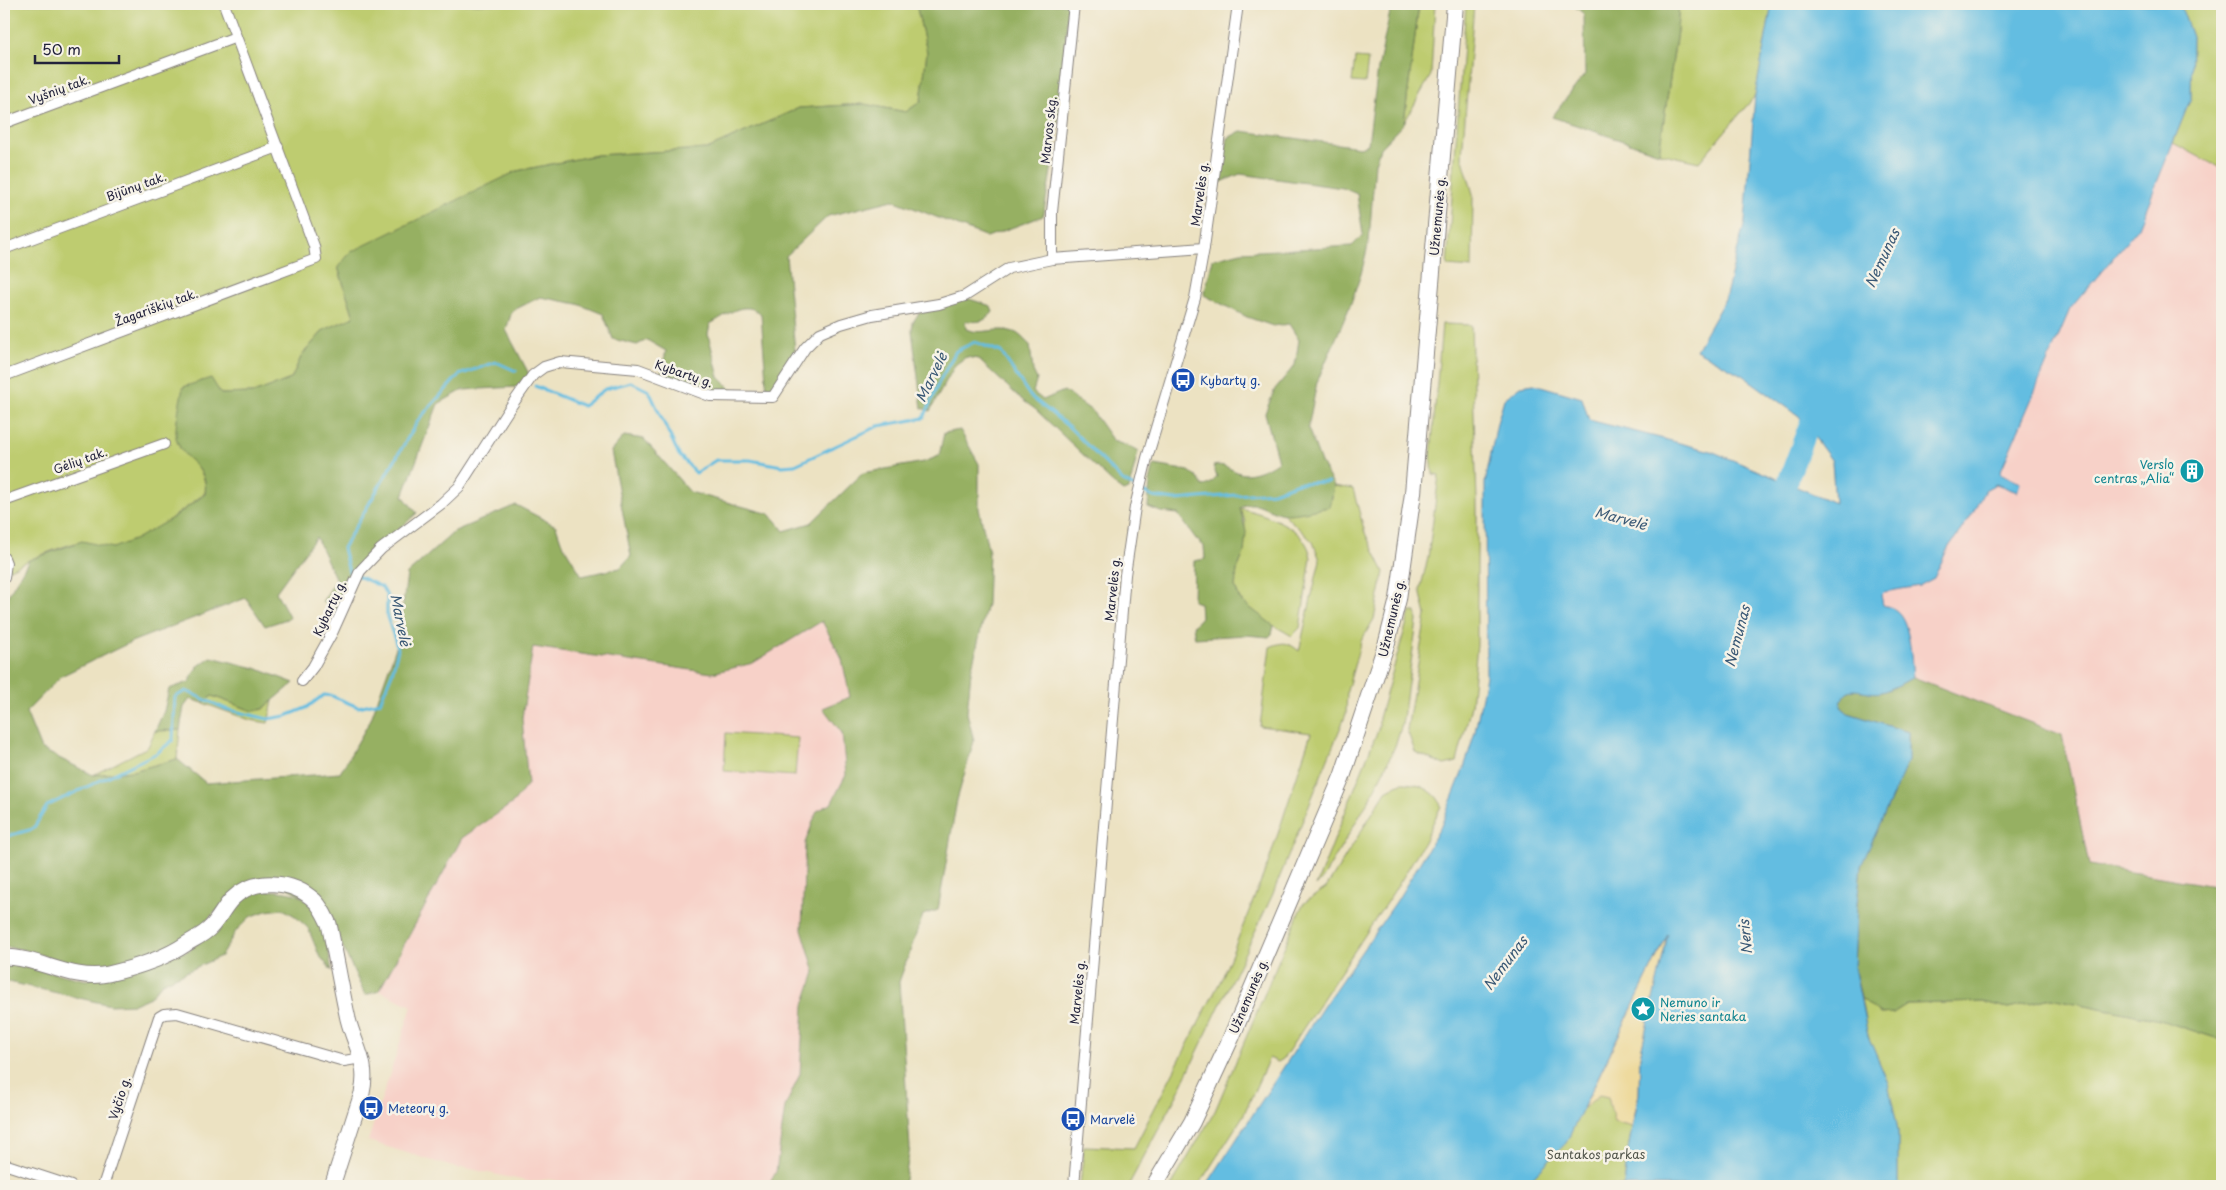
<svg xmlns="http://www.w3.org/2000/svg" width="2226" height="1190" font-family="'Playpen Sans',sans-serif">
	<style>
		.built { fill: #f7d1c8 }
		.green { fill: #becc6f; stroke: #707755 }
		.forest { fill: #96b062; stroke: #5c694e }
		.sand { fill: #eeda9e; stroke: #887e6c }
		.water { fill: #63bde1; stroke: #42708e }
		.lines { fill: none; stroke-linecap: round; stroke-linejoin: round }
		.stream { stroke: #63bde1; stroke-width: 3 }
		.river { stroke: #63bde1; stroke-width: 20 }
		.street-casing { stroke: #87827e; stroke-width: 12 }
		.secondary-casing { stroke: #87827e; stroke-width: 17 }
		.primary-casing { stroke: #87827e; stroke-width: 18 }
		.street { stroke: #fff; stroke-width: 10 }
		.secondary { stroke: #fff; stroke-width: 15 }
		.primary { stroke: #fff; stroke-width: 16 }
		.labels { text-anchor: middle; dominant-baseline: central; stroke-width: 5; stroke-linejoin: round; paint-order: stroke }
		.street-label { font-size: 12px; fill: #22223b; stroke: #f7f3e8 }
		.transit-label { font-size: 12px; fill: #164399; stroke: #f7f3e8; text-anchor: start }
		.culture-label { font-size: 12px; fill: #0d838f; stroke: #f7f3e8; text-anchor: end }
		.park-label { font-size: 12px; fill: #51554b; stroke: #f7f3e8 }
		.water-label { font-size: 14px; font-style: italic; fill: #395875; stroke: #f7f3e8 }
	</style>
	<rect width="100%" height="100%" fill="#f7f3e8"/>
	<filter id="ink" filterUnits="userSpaceOnUse"><feTurbulence type="fractalNoise" baseFrequency=".02" numOctaves="2"/><feDisplacementMap in="SourceGraphic" scale="10" xChannelSelector="R" yChannelSelector="G"/><feConvolveMatrix kernelMatrix="1 2 1 2 8 2 1 2 1" color-interpolation-filters="sRGB"/></filter>
	<filter id="wash" filterUnits="userSpaceOnUse"><feTurbulence type="fractalNoise" baseFrequency=".0096" numOctaves="4" result="noise"/><feDisplacementMap in="SourceGraphic" scale="20" xChannelSelector="R" yChannelSelector="G"/><feGaussianBlur stdDeviation="1.12" result="paint"/><feColorMatrix in="noise" values="0 0 0 0 0 0 0 0 0 0 0 0 0 0 0 0 0 1.4 0 .05"/><feComposite in="paint" operator="in"/></filter>
	<g filter="url(#wash)">
		<rect width="100%" height="100%" fill="#ece2c2"/>
		<g class="built">
			<path d="M2173,143l49,26v714l-8,3 -125,-21 -27,-130 -149,-58 -5,-45 -12,-23 -13,-4 -2,-5v-5l3,-3 35,-6 15,-8 14,-30 23,-32 14,-26 11,-6 21,8 -17,-19 70,-164 69,-82z"/>
			<path d="M822,621l20,38 8,38 -27,12 19,24 4,42 -15,29 -14,7 -15,118 13,43 -11,33 -4,69 -15,33 -9,65 -8,14h-185l-34,-7 -19,3 -68,-15 -3,2 -91,-28 44,-135 -33,-15 83,-153 51,-35 15,-19 -6,-66 10,-71 180,26 41,-10z"/>
		</g>
		<g class="green">
			<path d="M4,4h912l11,48 -6,49 -15,11 -42,-8 -65,4 -92,41 -111,6 -79,16 -179,96 16,50 -30,13 -22,25 -11,24 -38,14 -33,1 -41,53c13,15 29,26 26,46 -23,18 -62,49 -91,55 -9,1 -21,-5 -30,-6 -13,-1 -65,22 -78,29l-2,7z"/>
			<path d="M1419,4h16l-4,71 -27,48z"/>
			<path d="M1466,4h8l-12,152 11,38 -1,74 -25,-2z"/>
			<path d="M1679,4h93l-17,92 -56,66 -40,-9 18,-122z"/>
			<path d="M2180,4h42v165l-49,-26 18,-46 1,-60z"/>
			<path d="M1355,58l13,1 -3,24 -13,-1z"/>
			<path d="M1442,324l29,1 6,177v143l-6,61 -14,56 -13,3 -29,-13 -8,-22 19,-115 -6,-25 8,-32 11,-83 -6,-1 -2,-19z"/>
			<path d="M1334,486l19,3 12,44 19,39 -10,47 -13,22 -14,50 -1,23 -74,182 -96,201 -48,89h-48l4,-40 50,2 89,-172 46,-115 42,-128 -51,-7 10,-79c14,-6 18,-5 29,4l21,-91 -7,-18 -29,-28 46,-7z"/>
			<path d="M1240,508c27,7 67,19 71,50l-11,70 -8,8 -26,-15 -26,-21 -5,-13 2,-17 7,-17 1,-32z"/>
			<path d="M1410,612h6l1,9 -15,104 -7,21 -7,16 -19,38 -46,78 -7,8 63,-159v-9z"/>
			<path d="M212,696l41,15 10,-2 10,-8 -5,22 -18,-3 -47,-17z"/>
			<path d="M180,730l-3,29 -44,12 -40,4 55,-28 7,-16z"/>
			<path d="M726,733l72,5 -3,38 -71,-5z"/>
			<path d="M1401,783c14,-1 37,8 40,23l-17,36 -22,37 -119,180 -5,3 -9,-4 -26,58 -45,70h-27l44,-75 85,-201 4,-7 22,-15 60,-97z"/>
			<path d="M1669,932l-41,217 -4,37h-100l42,-43z"/>
			<path d="M1861,998l20,16 12,-1 14,-9 77,-2 24,6 43,-10 109,22 62,20v146h-324v-56l-10,-47 -20,-47z"/>
		</g>
		<g class="forest">
			<path d="M916,4h152c-4,71 -11,142 -25,212l-56,21 -94,-37 -65,16 -42,40 9,95 -23,40 -5,2 -6,-79c-17,-15 -34,1 -51,10l-2,10 11,43 16,16h-21l-53,-20 5,-22 -19,-11 -10,5 -24,-6 -10,-25 -25,-10 -38,-7 -28,14 -6,19 23,44 -13,13 -53,3 -25,14 -35,92 14,17 -52,47 -26,50 -17,-8 14,-22 -20,-43 -40,55 14,26 -25,8 -19,-28 -115,44 -70,34 -35,36 15,37 52,26 40,-4 44,-12 29,24 134,-10 31,-54 27,-77 9,-68 48,-43 61,-26 40,21 5,15 21,35 38,-8 11,-12 -20,-105 13,-15 20,3 46,53 80,22 14,17 27,-8 52,-50 61,-11 15,-6 5,-23 16,-3 19,34v45l10,43 -2,52 -16,68 -4,41 7,28 -17,59 -19,110 -15,5 -24,67 11,166 -6,38h-136l8,-14 9,-65 15,-33 4,-69 11,-33 -13,-43 3,-86 12,-32 14,-7 15,-29 -4,-42 -19,-25 27,-11 -8,-38 -20,-38 -69,42 -41,10 -179,-26 -11,71 6,66 -15,19 -51,35 -83,153 -14,4 -25,-54 -11,-31 -58,-31c-18,11 -36,20 -53,31 -9,6 -14,16 -22,22 -16,13 -76,38 -96,38 -33,-1 -63,-22 -96,-23v-345l25,-42 53,-19 31,7 23,-9 38,-22 31,-23c5,-28 -21,-31 -28,-53 -4,-10 4,-42 6,-54l28,-9 10,16 32,-1 38,-14 11,-24 22,-25 30,-13 -16,-50 13,-15 166,-81 79,-16 111,-6 92,-41 65,-4 42,8 15,-11 6,-49z"/>
			<path d="M1387,4h32l-15,119 -24,25 -5,15 -6,78 -8,33 -11,32 -33,76 -9,46 13,35 13,23 -4,21c-14,2 -30,7 -44,7 -15,0 -31,-18 -46,-6l6,24 -2,21 -7,17 -2,17 5,13 34,26 -2,8 -3,3 -23,-2 -51,3 -2,-12 8,-9 -1,-14 -7,-2 1,-40 11,-2 -1,-13 -8,-7 -18,-25 -17,-2 -13,-5 2,-25 4,-17 35,6 9,7 5,8c6,0 11,-5 14,-10l-4,-10c12,-3 17,4 27,7 9,4 32,-6 38,-12l-13,-48 10,-24 20,-24 4,-25 -10,-16 -16,2 -26,-9 -43,-22 9,-36 28,-7 111,-6 11,-11 -6,-41 -14,-6 -103,-14 -21,9 9,-45 13,-7 119,16 8,-3 10,-75 12,-57z"/>
			<path d="M1572,4h107l-2,27 -18,122 -107,-36 33,-43 -1,-60z"/>
			<path d="M966,298l25,8 2,6c-9,11 -15,10 -28,9l1,8c14,7 32,-3 48,3 6,2 11,9 16,13l3,26 4,8 -4,13 10,8 21,-9 28,20 21,30 17,6 8,5 -9,37 -6,2 -8,-6 -80,-76 -14,-10 -43,-40 -12,-2 -11,8 -25,46 -8,-3 -10,-77 1,-9 6,-9z"/>
			<path d="M211,657l44,11 39,15 -31,26 -10,2 -41,-15 -9,7 -13,-4 -6,8 -4,23 -25,1 9,-20 5,-22 20,-7 8,-15z"/>
			<path d="M1913,677l149,58 27,130 125,21 8,-3v157l-62,-20 -109,-22 -43,10 -24,-6 -77,2 -14,9 -13,1 -19,-16 -7,-31 3,-63 4,-38 47,-105v-29l-60,-19 -7,-6c2,-29 24,-11 40,-15 11,-3 22,-9 32,-15z"/>
			<path d="M262,890c11,1 26,1 36,5 28,13 29,51 34,76l-13,-16 -11,-27 -13,-12 -12,-7 -17,2 -16,6 -14,14 -15,25 -59,27 -12,14 -16,7 -24,1 -101,-23 -5,1v-18l6,-2 76,17 104,-30 48,-48 10,-6z"/>
		</g>
		<path class="sand" d="M1669,932l-29,124 -1,38 -7,33 -18,-5 -6,-25 -9,-2 -16,14z"/>
		<path class="water" d="M1772,4h408l12,33 -1,61 -52,129 -69,82 -70,164 20,10 -3,9 -21,-8 -11,6 -14,26 -23,32 -14,30 -15,8 -35,6 -3,3 2,10c3,1 8,2 11,4 17,9 17,51 19,68 -10,6 -21,12 -32,15 -16,4 -38,-14 -40,15l7,6 60,19v29l-47,105 -4,38 -3,63 14,69 20,47 10,47v56h-274l4,-37 11,-55 1,-38 28,-122 -102,209 -42,43h-318l119,-182 71,-102 31,-51 14,-25 23,-58 11,-36 11,-56 -1,-193 12,-60 7,-24 17,-13 13,-2 48,14 7,22 122,31 124,52 -3,-42 -33,-45 -57,-41 -46,-25 29,-51 20,-78 10,-125z"/>
		<g class="lines">
			<g class="stream">
				<path d="M535,386l48,20 22,-17 26,-7 18,9 30,64 17,18 20,-13h34l32,6 13,-1 83,-39 46,-8 16,-38 16,-29 19,-9 26,10 29,44 39,31 54,54 30,16 22,3 98,-8 25,-9 31,-1"/>
				<path d="M4,837l29,-8 14,-23 110,-53 16,-13 2,-43 11,-6 40,18 42,10 18,-3 20,-8 18,-13 8,1 26,11 22,-5 12,-29 6,-24 -11,-32v-21l-5,-9 -33,-15 -6,-24 76,-129 40,-44 37,-13 20,9"/>
			</g>
			<path class="river" d="M1778,507l39,-104"/>
		</g>
	</g>
	<g filter="url(#ink)">
		<g class="lines">
			<defs>
				<g id="street">
					<path d="M4,123l232,-86"/>
					<path d="M4,249l274,-102"/>
					<path d="M1052,259v-47l22,-208"/>
					<path d="M4,376l312,-117 -2,-13 -90,-242"/>
					<path d="M4,501l160,-57"/>
					<path d="M4,558l2,5 -2,15"/>
					<path d="M302,681l11,-14 20,-36 27,-60 21,-22 60,-45 18,-17 50,-78 24,-34 11,-8 16,-5 78,7 72,27 63,1 32,-49 15,-15 21,-9 31,-9 67,-11 26,-8 44,-28 43,-9 152,-11"/>
					<path d="M4,1164l67,22"/>
					<path d="M103,1186l56,-169 5,-3 13,-1 167,48 18,-3"/>
					<path d="M1074,1186l51,-611 10,-68 12,-49 48,-160 9,-50 34,-244"/>
				</g>
				<path id="secondary" d="M4,957c35,0 69,25 104,17 26,-6 56,-15 78,-30 8,-5 19,-10 25,-17 8,-8 13,-20 21,-28 22,-22 61,-19 83,2 7,7 10,15 14,23 7,32 12,64 19,95 7,28 21,44 14,74l-30,93"/>
				<path id="primary" d="M1154,1186l38,-64 39,-84 111,-261 45,-135 11,-43 15,-106 42,-489"/>
			</defs>
			<use href="#street" class="street-casing"/>
			<use href="#secondary" class="secondary-casing"/>
			<use href="#primary" class="primary-casing"/>
			<use href="#street" class="street"/>
			<use href="#secondary" class="secondary"/>
			<use href="#primary" class="primary"/>
		</g>
	</g>
	<defs>
		<symbol id="bus-disc" viewBox="-11 -11 22 22"><circle r="9.5" fill="#1a4fb4" stroke="#f7f3e8"/><path d="M-5-6H5V4H4V6H2V4H-2V6H-4V4H-5ZM-3.5-4V0h7V-4ZM-3.5 1.2v1.5H-2V1.2ZM2 1.2v1.5H3.5V1.2Z" fill="#fff"/></symbol>
		<symbol id="building-disc" viewBox="-11 -11 22 22"><circle r="9.5" fill="#0f9aa8" stroke="#f7f3e8"/><path d="M-4-6H4V6H1V3H-1V6H-4ZM-2.5-4.3h1.7v1.8h-1.7ZM.8-4.3h1.7v1.8H.8ZM-2.5-1h1.7V.8h-1.7ZM.8-1h1.7V.8H.8Z" fill="#fff"/></symbol>
		<symbol id="sight-disc" viewBox="-11 -11 22 22"><circle r="9.5" fill="#0f9aa8" stroke="#f7f3e8"/><path d="M0-6L1.8-2.2L6-1.7L2.9 1.2L3.7 5.4L0 3.3L-3.7 5.4L-2.9 1.2L-6-1.7L-1.8-2.2Z" fill="#fff"/></symbol>
	</defs>
	<g fill-rule="evenodd">
		<use href="#bus-disc" x="1169" y="366" width="28" height="28"/>
		<use href="#building-disc" x="2178" y="457" width="28" height="28"/>
		<use href="#sight-disc" x="1629" y="995" width="28" height="28"/>
		<use href="#bus-disc" x="357" y="1094" width="28" height="28"/>
		<use href="#bus-disc" x="1059" y="1105" width="28" height="28"/>
	</g>
	<g class="labels">
		<g class="street-label">
			<text transform="translate(59 89) rotate(-20)">Vyšnių tak.</text>
			<text transform="translate(1048 130) rotate(-84)">Marvos skg.</text>
			<text transform="translate(136 186) rotate(-20)">Bijūnų tak.</text>
			<text transform="translate(1199 194) rotate(-82)">Marvelės g.</text>
			<text transform="translate(1437 216) rotate(-85)">Užnemunės g.</text>
			<text transform="translate(156 307) rotate(-20)">Žagariškių tak.</text>
			<text transform="translate(684 373) rotate(19)">Kybartų g.</text>
			<text transform="translate(80 460) rotate(-20)">Gėlių tak.</text>
			<text transform="translate(1112 589) rotate(-84)">Marvelės g.</text>
			<text transform="translate(329 608) rotate(-65)">Kybartų g.</text>
			<text transform="translate(1391 618) rotate(-77)">Užnemunės g.</text>
			<text transform="translate(1077 992) rotate(-84)">Marvelės g.</text>
			<text transform="translate(1248 996) rotate(-67)">Užnemunės g.</text>
			<text transform="translate(119 1098) rotate(-72)">Vyčio g.</text>
		</g>
		<g class="transit-label">
			<text x="1200" y="380">Kybartų g.</text>
			<text x="388" y="1108">Meteorų g.</text>
			<text x="1090" y="1119">Marvelė</text>
		</g>
		<g class="culture-label">
			<text x="2174" y="464">Verslo<tspan x="2174" dy="14">centras „Alia“</tspan></text>
			<text x="1660" y="1002" text-anchor="start">Nemuno ir<tspan x="1660" dy="14">Neries santaka</tspan></text>
		</g>
		<g class="park-label">
			<text x="1596" y="1154">Santakos parkas</text>
		</g>
		<g class="water-label">
			<text transform="translate(1882 258) rotate(-65)">Nemunas</text>
			<text transform="translate(931 377) rotate(-64)">Marvelė</text>
			<text transform="translate(1621 518) rotate(15)">Marvelė</text>
			<text transform="translate(401 620) rotate(79)">Marvelė</text>
			<text transform="translate(1737 636) rotate(-75)">Nemunas</text>
			<text transform="translate(1745 937) rotate(-95)">Neris</text>
			<text transform="translate(1505 963) rotate(-53)">Nemunas</text>
		</g>
	</g>
	<rect width="2226" height="1190" fill="none" stroke="#f7f3e8" stroke-width="20"/>
	<path d="M35 55v8h84v-8" fill="none" stroke="#22223b" stroke-width="2.5"/>
	<text x="42" y="55" font-size="15" fill="#22223b" stroke="#f7f3e8" stroke-width="4" paint-order="stroke">50 m</text>
</svg>
